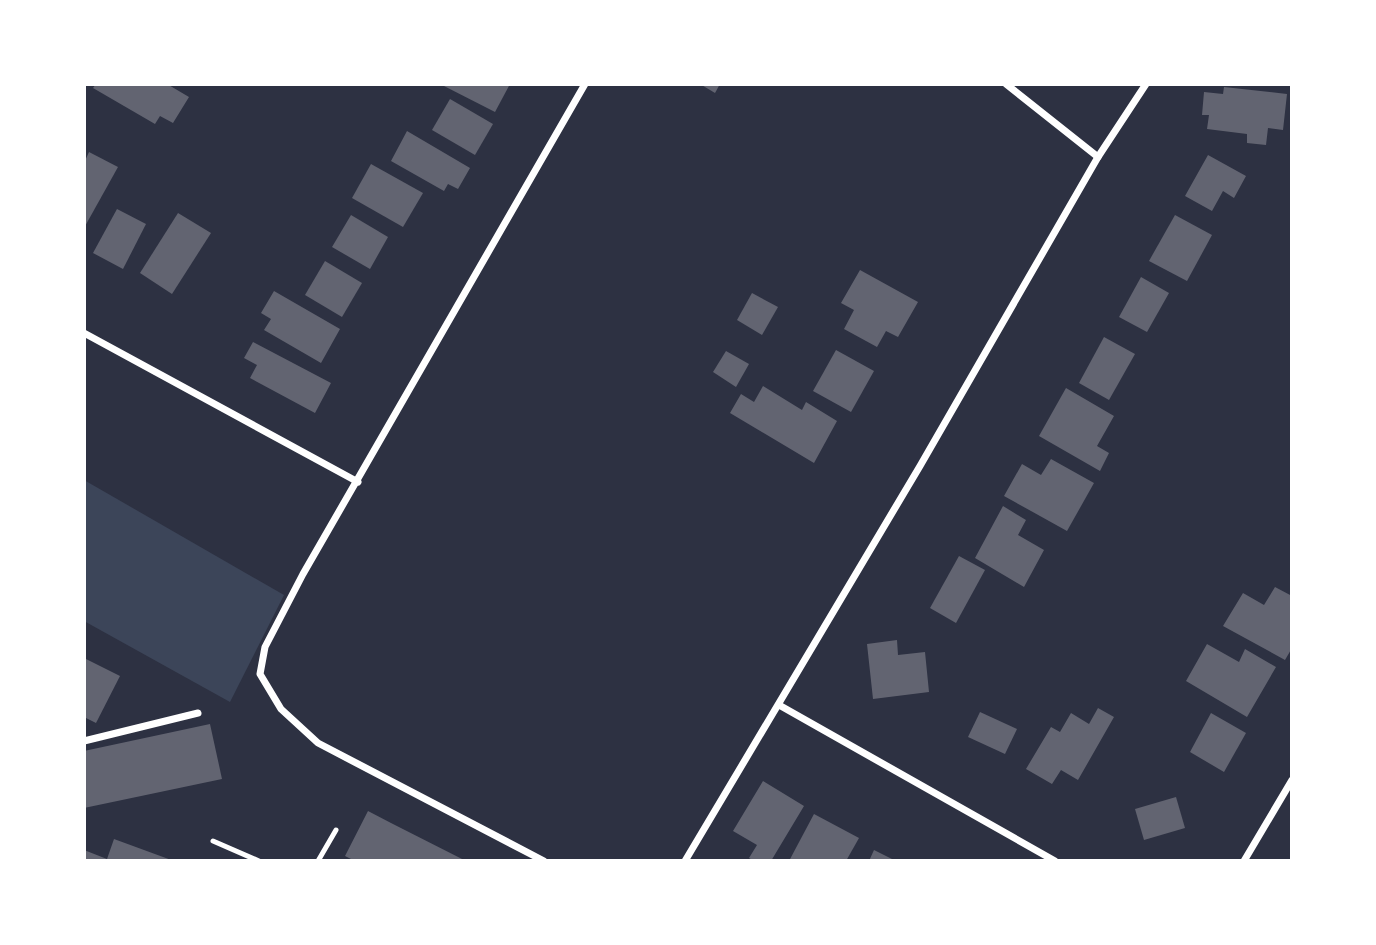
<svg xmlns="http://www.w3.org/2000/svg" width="1376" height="945" font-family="'Varela Round',sans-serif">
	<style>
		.green { fill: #3c4559 }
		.building { fill: #626471 }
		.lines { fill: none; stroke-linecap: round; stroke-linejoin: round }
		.service { stroke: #fff; stroke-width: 5 }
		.minor { stroke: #fff; stroke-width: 7 }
	</style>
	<rect width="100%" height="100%" fill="#2d3142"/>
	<path class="green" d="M84,480l200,115 -54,107 -146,-81z"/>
	<g class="building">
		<path d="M96,84h71l22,13 -16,26 -13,-7 -5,8 -62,-36z"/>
		<path d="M445,84h65l-15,28 -51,-26z"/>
		<path d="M700,84h20l-5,9z"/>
		<path d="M1224,87l63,7 -4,36 -15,-2 -2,17 -19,-2v-9l-40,-5 2,-14h-7l2,-23 19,2z"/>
		<path d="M450,99l43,25 -18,31 -43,-25z"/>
		<path d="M407,131l63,37 -12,21 -10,-5 -4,7 -53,-30z"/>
		<path d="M89,152l29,15 -34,61v-65z"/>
		<path d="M1208,155l38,21 -12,22 -11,-7 -11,20 -27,-15z"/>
		<path d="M371,164l52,29 -20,34 -51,-29z"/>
		<path d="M117,209l29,15 -23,45 -30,-16z"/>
		<path d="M178,213l33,20 -39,61 -32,-21z"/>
		<path d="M351,215l37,22 -18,32 -38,-22z"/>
		<path d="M1175,215l37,20 -25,46 -38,-20z"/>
		<path d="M325,261l37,22 -20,34 -37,-22z"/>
		<path d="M860,270l58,32 -20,35 -12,-6 -9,16 -33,-18 10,-19 -13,-7z"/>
		<path d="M1141,277l28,16 -22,39 -28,-15z"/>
		<path d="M274,291l66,38 -19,34 -57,-33 7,-11 -10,-6z"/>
		<path d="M752,293l26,14 -16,28 -25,-15z"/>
		<path d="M1104,337l31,17 -26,46 -30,-17z"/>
		<path d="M253,342l78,41 -16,30 -65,-35 7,-13 -13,-7z"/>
		<path d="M836,350l38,21 -23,41 -38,-21z"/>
		<path d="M726,351l23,13 -13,23 -23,-15z"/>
		<path d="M763,386l39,24 4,-8 31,19 -23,42 -84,-50 11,-19 13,8z"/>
		<path d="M1066,388l48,28 -17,30 12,7 -9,18 -61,-35z"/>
		<path d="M1051,459l43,24 -27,48 -63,-35 18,-32 19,11z"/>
		<path d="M1003,506l23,14 -8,15 26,15 -20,37 -49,-29z"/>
		<path d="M959,556l26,14 -29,53 -26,-15z"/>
		<path d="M1275,587l17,9v52l-7,12 -62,-34 20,-33 21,12z"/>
		<path d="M897,640l1,15 27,-3 4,40 -56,7 -6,-55z"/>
		<path d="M1207,644l32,18 6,-13 31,18 -29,50 -61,-36z"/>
		<path d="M84,658l36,18 -24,47 -12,-6z"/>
		<path d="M1098,708l16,9 -36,63 -17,-10 -9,14 -26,-15 25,-42 9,5 11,-19 18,11z"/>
		<path d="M980,712l37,17 -12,25 -37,-17z"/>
		<path d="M1211,713l35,20 -22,39 -34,-20z"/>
		<path d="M210,724l12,55 -138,29v-57z"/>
		<path d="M763,781l41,25 -33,55h-17l-5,-3 8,-13 -24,-14z"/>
		<path d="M1176,797l9,31 -41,12 -9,-31z"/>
		<path d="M368,811l23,12 75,38h-111l-10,-5z"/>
		<path d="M814,814l45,24 -13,23h-57z"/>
		<path d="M114,839l60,22h-90v-11l23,9z"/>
		<path d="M874,850l22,11h-27z"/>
	</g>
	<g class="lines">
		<g class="service">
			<path d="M213,841l46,20"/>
			<path d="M318,861l18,-31"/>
		</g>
		<g class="minor">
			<path d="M1006,84l92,73"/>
			<path d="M84,333l274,149"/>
			<path d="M779,705l276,156"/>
			<path d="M84,741l114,-28"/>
			<path d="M544,861l-226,-118 -37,-34 -21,-35 5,-27 38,-73 282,-490"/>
			<path d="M685,861l235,-395 178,-309 48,-73"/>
			<path d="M1244,861l48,-81"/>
		</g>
	</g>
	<rect width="1376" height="945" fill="none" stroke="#ffffff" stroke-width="172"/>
</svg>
